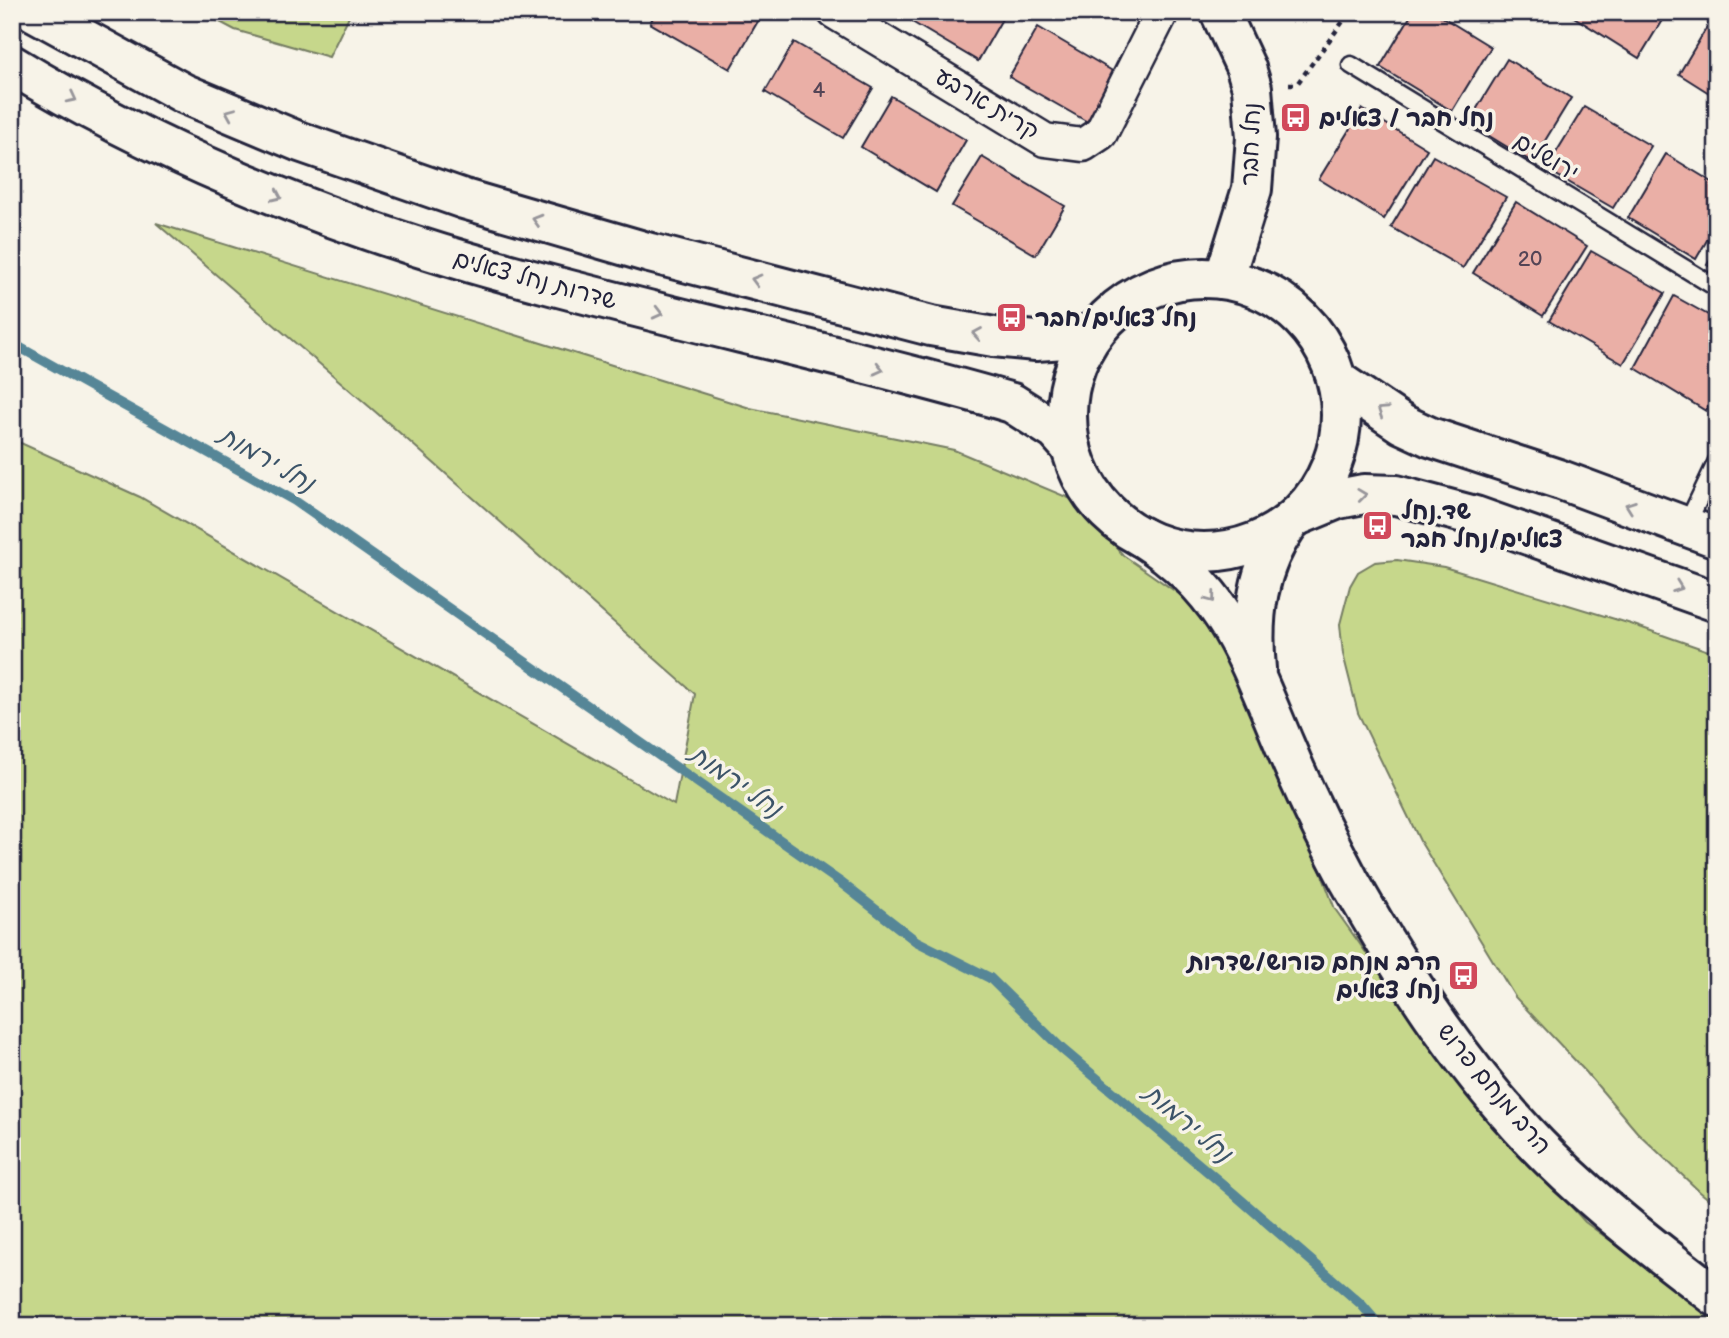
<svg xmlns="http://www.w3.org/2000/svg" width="1729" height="1338" font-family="'Balsamiq Sans','Playpen Sans Hebrew',sans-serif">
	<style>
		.green { fill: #c6d78b; stroke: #747c63; stroke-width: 2 }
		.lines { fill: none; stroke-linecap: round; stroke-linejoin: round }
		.stream { stroke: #568697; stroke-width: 10 }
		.building { fill: #eaafa6; stroke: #22223b; stroke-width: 2 }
		.service-casing { stroke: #22223b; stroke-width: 21 }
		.minor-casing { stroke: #22223b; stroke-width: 37 }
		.tertiary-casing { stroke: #22223b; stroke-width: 44 }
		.secondary-casing { stroke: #22223b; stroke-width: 44 }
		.path { stroke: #22223b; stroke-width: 4.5; stroke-dasharray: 5 5; stroke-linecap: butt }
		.service { stroke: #f7f3e8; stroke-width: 16 }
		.minor { stroke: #f7f3e8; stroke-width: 32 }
		.tertiary { stroke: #f7f3e8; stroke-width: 38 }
		.secondary { stroke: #f7f3e8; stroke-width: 38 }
		.oneway { stroke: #97959a }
		.labels { text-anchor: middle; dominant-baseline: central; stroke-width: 7; stroke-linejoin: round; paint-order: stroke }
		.number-label { font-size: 21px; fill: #544556 }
		.street-label { font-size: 24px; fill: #22223b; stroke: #f7f3e8 }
		.poi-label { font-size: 24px; font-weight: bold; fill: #22223b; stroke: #f7f3e8; text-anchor: start }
		.water-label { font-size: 26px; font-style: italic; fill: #3c5469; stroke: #f7f3e8 }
	</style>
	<rect width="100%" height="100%" fill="#f7f3e8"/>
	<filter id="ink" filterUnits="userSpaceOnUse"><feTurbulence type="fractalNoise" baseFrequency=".0143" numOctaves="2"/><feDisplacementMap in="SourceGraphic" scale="14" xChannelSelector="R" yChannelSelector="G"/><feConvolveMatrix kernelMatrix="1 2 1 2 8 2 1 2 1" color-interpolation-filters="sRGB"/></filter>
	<g filter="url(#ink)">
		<g class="green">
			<path d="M201,12h150l-22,45 -94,-27z"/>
			<path d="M156,223l594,185 204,42 122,51 47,54 92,64 37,70 83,220 114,160 136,153 132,96v8h-1705v-887l128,58 534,308 21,-111 -302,-267z"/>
			<path d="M1397,560l47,7 187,57 86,30v552l-17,-14 -63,-60 -51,-60 -71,-75 -95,-156 -62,-128 -15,-59 -3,-30 10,-38 8,-14 17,-10z"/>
		</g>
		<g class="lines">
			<path class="stream" d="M12,343l283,158 545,381 76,59 74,37 72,71 171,144 128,111 19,22"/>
		</g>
		<g class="building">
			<path d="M656,12h99l6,4 -31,53 -80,-46z"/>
			<path d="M918,12h88l-28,49 -66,-39z"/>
			<path d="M1413,12h21l57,35 -39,64 -72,-44z"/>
			<path d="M1566,12h101l-28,46z"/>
			<path d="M1716,12h1v86l-38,-24z"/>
			<path d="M1038,27l83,49 -28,49 -84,-48z"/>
			<path d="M794,42l79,46 -30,50 -78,-46z"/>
			<path d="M1507,59l64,39 -39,64 -64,-39z"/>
			<path d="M891,96l75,44 -30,52 -75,-45z"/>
			<path d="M1584,107l67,39 -38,62 -67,-39z"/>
			<path d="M1362,109l65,40 -43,70 -65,-40z"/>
			<path d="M1666,154l51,31v38l-21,36 -68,-41z"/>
			<path d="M1433,156l73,41 -43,71 -72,-41z"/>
			<path d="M982,157l83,49 -29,49 -84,-49z"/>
			<path d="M1516,202l71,44 -44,70 -70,-43z"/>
			<path d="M1717,249v22l-10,-6z"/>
			<path d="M1591,251l74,42 -42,71 -74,-43z"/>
			<path d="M1674,296l43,24v68l-11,23 -71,-43z"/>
		</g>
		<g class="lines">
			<defs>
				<g id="service">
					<path d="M1351,65l366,223"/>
					<path d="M1686,526l31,-65"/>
				</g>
				<path id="minor" d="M834,12l211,128 38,5 18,-12 61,-121"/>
				<g id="tertiary">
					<path d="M1220,12l26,56 6,20 4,49 -4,52 -28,90"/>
					<path d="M1142,537c86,55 105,120 143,209 19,46 41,91 64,134 56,99 120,198 201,278 52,51 109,95 167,139"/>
					<path d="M1256,669c-5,-53 1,-101 32,-145"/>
				</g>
				<g id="secondary">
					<path d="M35,12l148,81 117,49 164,57 186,54 281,73 63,11 42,4 29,-2 28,-6"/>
					<path d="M12,65c138,84 303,153 459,198 179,52 362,88 541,140l44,28 15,17"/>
					<circle cx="1204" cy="415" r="137"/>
					<path d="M1338,381l64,43 28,13 131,43 156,58"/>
					<path d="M1297,516l41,-17 26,-5 32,1 79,21 242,86"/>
				</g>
			</defs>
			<use href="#service" class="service-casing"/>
			<use href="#minor" class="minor-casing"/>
			<use href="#tertiary" class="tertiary-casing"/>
			<use href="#secondary" class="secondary-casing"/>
			<path class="path" d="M1289,84h8l53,-72"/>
			<use href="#service" class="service"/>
			<use href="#minor" class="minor"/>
			<use href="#tertiary" class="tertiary"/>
			<use href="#secondary" class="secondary"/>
		</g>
		<defs><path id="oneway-chevron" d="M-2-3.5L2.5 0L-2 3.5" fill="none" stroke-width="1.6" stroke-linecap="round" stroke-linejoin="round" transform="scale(1.75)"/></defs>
		<g class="oneway">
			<use href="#oneway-chevron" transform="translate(72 98) rotate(27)"/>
			<use href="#oneway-chevron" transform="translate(230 113) rotate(-157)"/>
			<use href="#oneway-chevron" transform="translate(277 196) rotate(24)"/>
			<use href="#oneway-chevron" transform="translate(537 220) rotate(-164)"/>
			<use href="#oneway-chevron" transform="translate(756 280) rotate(-165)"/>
			<use href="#oneway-chevron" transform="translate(658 313) rotate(14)"/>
			<use href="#oneway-chevron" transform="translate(977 334) rotate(-170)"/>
			<use href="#oneway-chevron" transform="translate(879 369) rotate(14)"/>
			<use href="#oneway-chevron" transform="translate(1382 411) rotate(-147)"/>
			<use href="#oneway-chevron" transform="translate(1362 495) rotate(-7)"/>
			<use href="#oneway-chevron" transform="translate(1630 506) rotate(-160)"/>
			<use href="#oneway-chevron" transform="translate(1678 587) rotate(20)"/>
			<use href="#oneway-chevron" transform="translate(1211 598) rotate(53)"/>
		</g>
	</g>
	<defs>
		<symbol id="bus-square" viewBox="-11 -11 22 22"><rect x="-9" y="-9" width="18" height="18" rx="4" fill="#d1495b" stroke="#f7f3e8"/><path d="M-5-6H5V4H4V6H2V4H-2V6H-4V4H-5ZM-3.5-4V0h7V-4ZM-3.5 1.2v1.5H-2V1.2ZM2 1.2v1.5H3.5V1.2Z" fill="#fff"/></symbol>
	</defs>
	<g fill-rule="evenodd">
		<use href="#bus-square" x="1278" y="100" width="35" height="35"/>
		<use href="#bus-square" x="994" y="300" width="35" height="35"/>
		<use href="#bus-square" x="1360" y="508" width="35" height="35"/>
		<use href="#bus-square" x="1446" y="958" width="35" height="35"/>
	</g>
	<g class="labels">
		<g class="number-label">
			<text x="819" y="90">4</text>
			<text x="1530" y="259">20</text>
		</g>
		<g class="street-label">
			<text transform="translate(987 104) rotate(31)">קרית ארבע</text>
			<text transform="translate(1251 144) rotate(-88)">נחל חבר</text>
			<text transform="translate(1546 157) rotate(31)">ירושלים</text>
			<text transform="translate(535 280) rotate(15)">שדרות נחל צאלים</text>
			<text transform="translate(1494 1089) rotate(50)">הרב מנחם פרוש</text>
		</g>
		<g class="poi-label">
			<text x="1319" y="118">נחל חבר / צאלים</text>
			<text x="1035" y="318">נחל צאלים/חבר</text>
			<text x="1401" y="511">שד.נחל<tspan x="1401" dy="28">צאלים/נחל חבר</tspan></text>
			<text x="1441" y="962" text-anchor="end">הרב מנחם פורוש/שדרות<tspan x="1441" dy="28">נחל צאלים</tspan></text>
		</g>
		<g class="water-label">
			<text transform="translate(266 460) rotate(30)">נחל ירמות</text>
			<text transform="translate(735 782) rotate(35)">נחל ירמות</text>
			<text transform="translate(1187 1124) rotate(40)">נחל ירמות</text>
		</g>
	</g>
	<rect width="1729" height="1338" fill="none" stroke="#f7f3e8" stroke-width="42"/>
	<rect x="21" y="21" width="1687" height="1296" fill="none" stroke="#22223b" stroke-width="2.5" filter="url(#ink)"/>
</svg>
